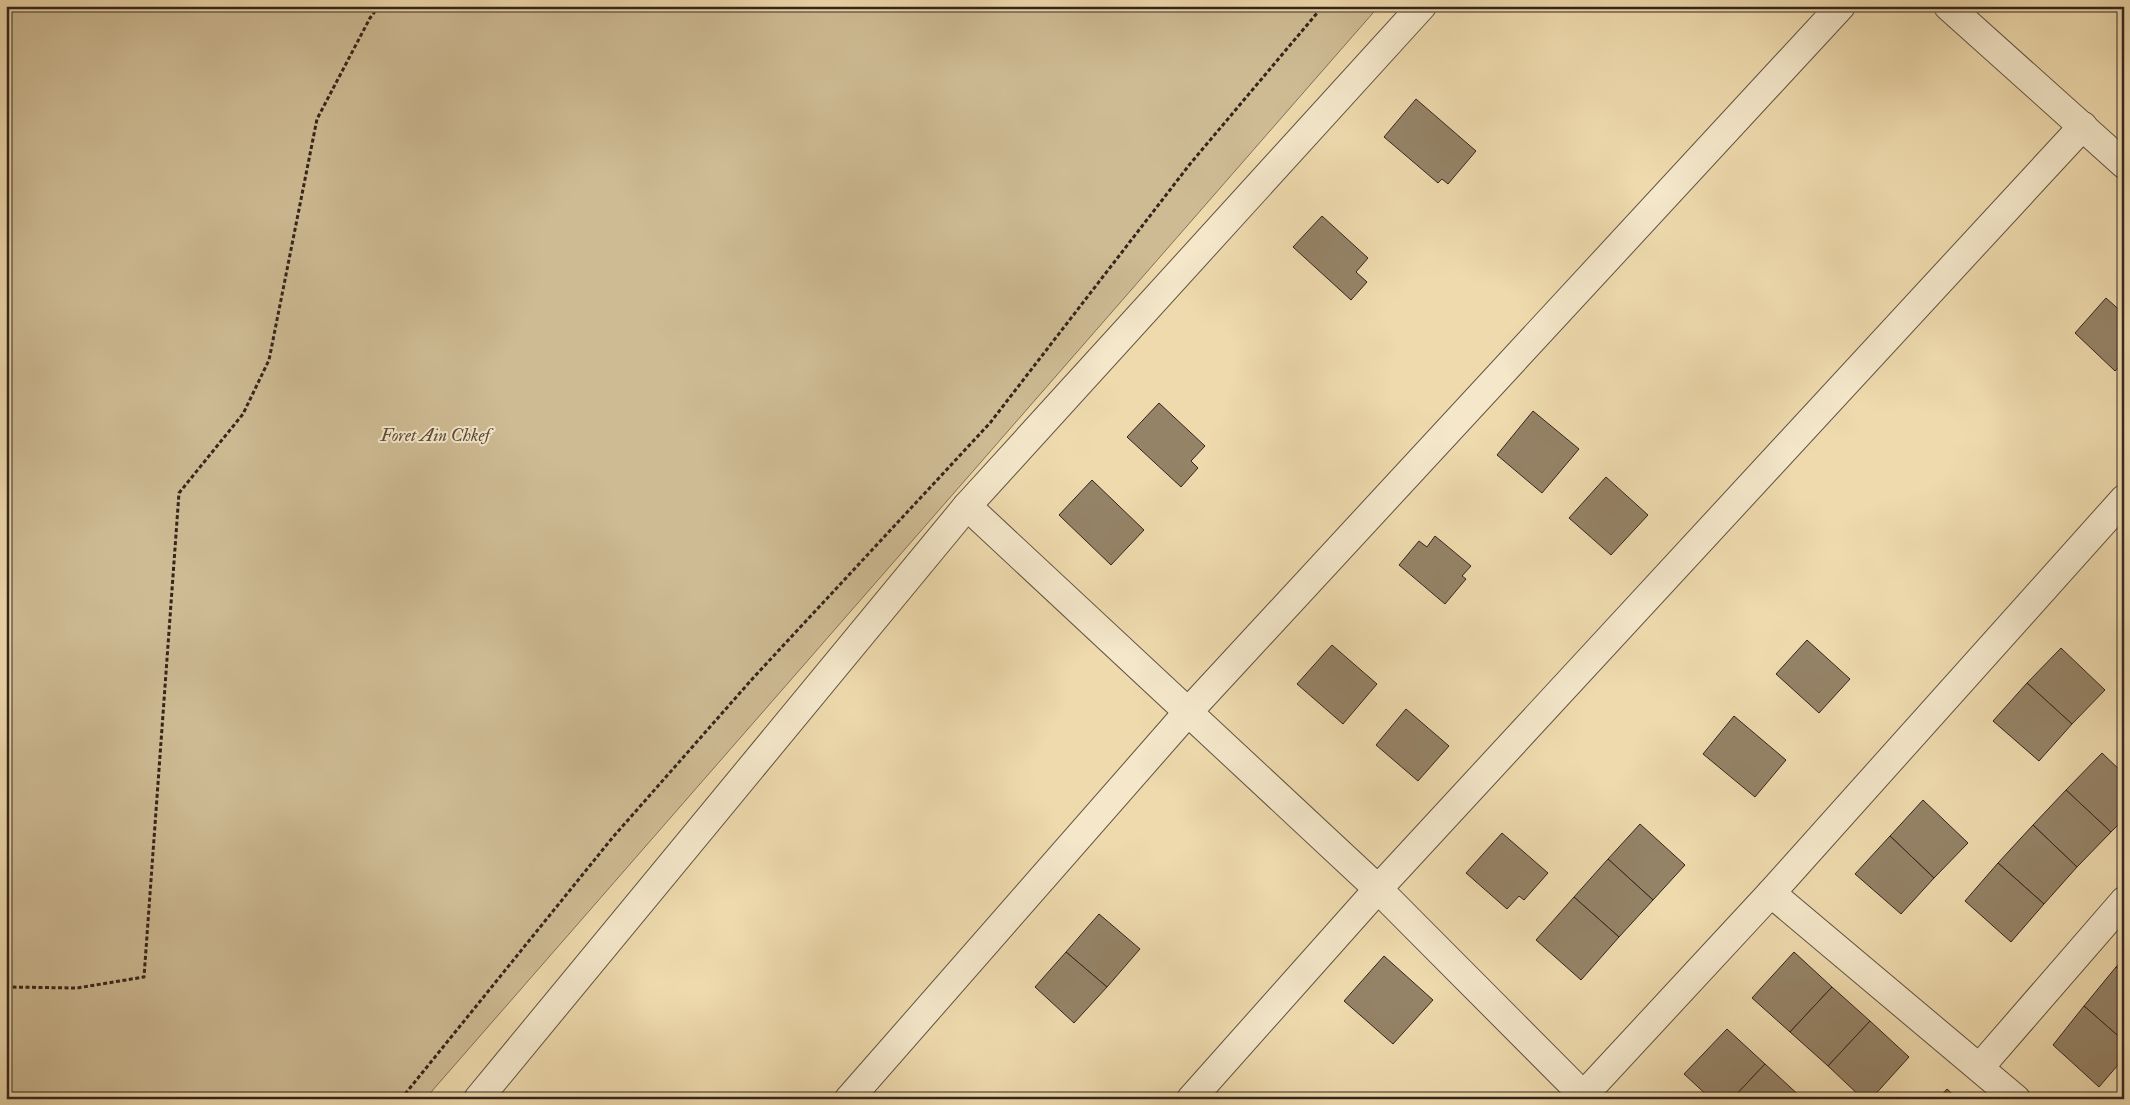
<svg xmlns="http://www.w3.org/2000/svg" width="2130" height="1105" font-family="'IM FELL Double Pica',serif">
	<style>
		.green { fill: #cebb94; stroke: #817058 }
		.building { fill: #958367; stroke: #34251c }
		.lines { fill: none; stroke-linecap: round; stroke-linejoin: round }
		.minor-casing { stroke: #625240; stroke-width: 30 }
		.path { stroke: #34251c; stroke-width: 3; stroke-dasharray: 4 2.5; stroke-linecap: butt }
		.minor { stroke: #f4e7ca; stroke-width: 28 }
		.labels { text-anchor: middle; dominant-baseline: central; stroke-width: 4; stroke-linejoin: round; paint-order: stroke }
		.park-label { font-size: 18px; font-style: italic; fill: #5a4a3a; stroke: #f4e7ca }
	</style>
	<rect width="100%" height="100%" fill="#eedaad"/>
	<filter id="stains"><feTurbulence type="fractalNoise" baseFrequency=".004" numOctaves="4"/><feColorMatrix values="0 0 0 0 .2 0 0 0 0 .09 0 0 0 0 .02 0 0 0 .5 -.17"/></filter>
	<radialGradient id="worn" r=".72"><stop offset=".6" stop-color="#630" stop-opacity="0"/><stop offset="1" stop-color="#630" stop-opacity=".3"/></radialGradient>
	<path class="green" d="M6,6h1373l-954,1093h-419z"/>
	<g class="building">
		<path d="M1416,99l60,52 -28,33 -6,-5 -4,4 -54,-46z"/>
		<path d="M1322,216l46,42 -12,14 11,10 -16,18 -58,-53z"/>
		<path d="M2106,298l18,16v48l-9,9 -40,-38z"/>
		<path d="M1159,403l46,43 -14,15 7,7 -17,19 -54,-50z"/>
		<path d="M1533,411l46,38 -37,44 -45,-38z"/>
		<path d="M1606,477l42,38 -37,40 -42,-37z"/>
		<path d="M1092,480l52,50 -33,35 -52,-50z"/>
		<path d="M1435,536l36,30 -9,10 4,3 -21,25 -46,-39 20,-24 8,6z"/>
		<path d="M1807,640l43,39 -31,34 -43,-39z"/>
		<path d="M1332,645l45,39 -34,40 -46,-40z"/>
		<path d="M2061,648l44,42 -33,34 -45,-41z"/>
		<path d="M2027,683l45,41 -33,37 -46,-40z"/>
		<path d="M1406,709l43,37 -31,35 -42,-36z"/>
		<path d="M1734,716l52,44 -31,37 -52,-43z"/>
		<path d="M2102,753l22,21v45l-13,13 -45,-42z"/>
		<path d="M2066,790l45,42 -34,35 -44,-42z"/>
		<path d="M1923,800l45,43 -34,35 -44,-42z"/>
		<path d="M1640,824l45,41 -32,35 -45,-41z"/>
		<path d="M2033,825l44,42 -33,37 -46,-41z"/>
		<path d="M1502,833l46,40 -24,27 -5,-4 -12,13 -41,-36z"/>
		<path d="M1890,836l44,42 -33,36 -46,-40z"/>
		<path d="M1608,859l45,41 -34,37 -45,-40z"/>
		<path d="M1998,863l46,41 -33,38 -46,-41z"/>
		<path d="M1574,897l45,40 -38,43 -45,-40z"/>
		<path d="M1099,914l41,35 -33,38 -41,-35z"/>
		<path d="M1066,952l41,35 -33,36 -39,-36z"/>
		<path d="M1794,952l38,35 -42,45 -38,-34z"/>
		<path d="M1384,956l49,44 -40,44 -49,-43z"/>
		<path d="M2124,958v16l-8,-7z"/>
		<path d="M2116,967l8,7v67l-40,-35z"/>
		<path d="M1832,987l38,34 -42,45 -38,-34z"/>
		<path d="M2084,1006l40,35v17l-25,29 -46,-42z"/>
		<path d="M1870,1021l39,36 -38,42h-8l-35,-33z"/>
		<path d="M1727,1029l38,35 -33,35h-21l-27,-25z"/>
		<path d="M1765,1064l38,35h-71z"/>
		<path d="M1947,1089l11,10h-20z"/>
	</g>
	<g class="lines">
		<defs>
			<g id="minor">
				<path d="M1948,6l176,158"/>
				<path d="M967,506l411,383 209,210"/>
				<path d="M1771,893l245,206"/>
				<path d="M1980,1067l144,-166"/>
				<path d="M478,1099l489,-593 455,-500"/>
				<path d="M849,1099l339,-387 653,-706"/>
				<path d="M1191,1099l187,-210 705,-763"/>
				<path d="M1580,1099l191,-206 353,-394"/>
			</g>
		</defs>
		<use href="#minor" class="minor-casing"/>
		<g class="path">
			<path d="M6,987l71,1 67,-11 35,-484 64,-79 26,-54 48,-241 53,-101 9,-12"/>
			<path d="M401,1099l212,-262 141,-160 236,-254 200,-259 133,-158"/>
		</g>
		<use href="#minor" class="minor"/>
	</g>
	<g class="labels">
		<g class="park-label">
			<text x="435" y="435">Foret Ain Chkef</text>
		</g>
	</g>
	<rect width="2130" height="1105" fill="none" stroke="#eedaad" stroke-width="25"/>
	<rect x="8" y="8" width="2115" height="1090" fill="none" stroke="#34251c" stroke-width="2.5"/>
	<rect x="12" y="12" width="2105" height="1080" fill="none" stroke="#34251c"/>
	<rect width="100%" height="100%" filter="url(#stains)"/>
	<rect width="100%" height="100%" fill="url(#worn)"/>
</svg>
